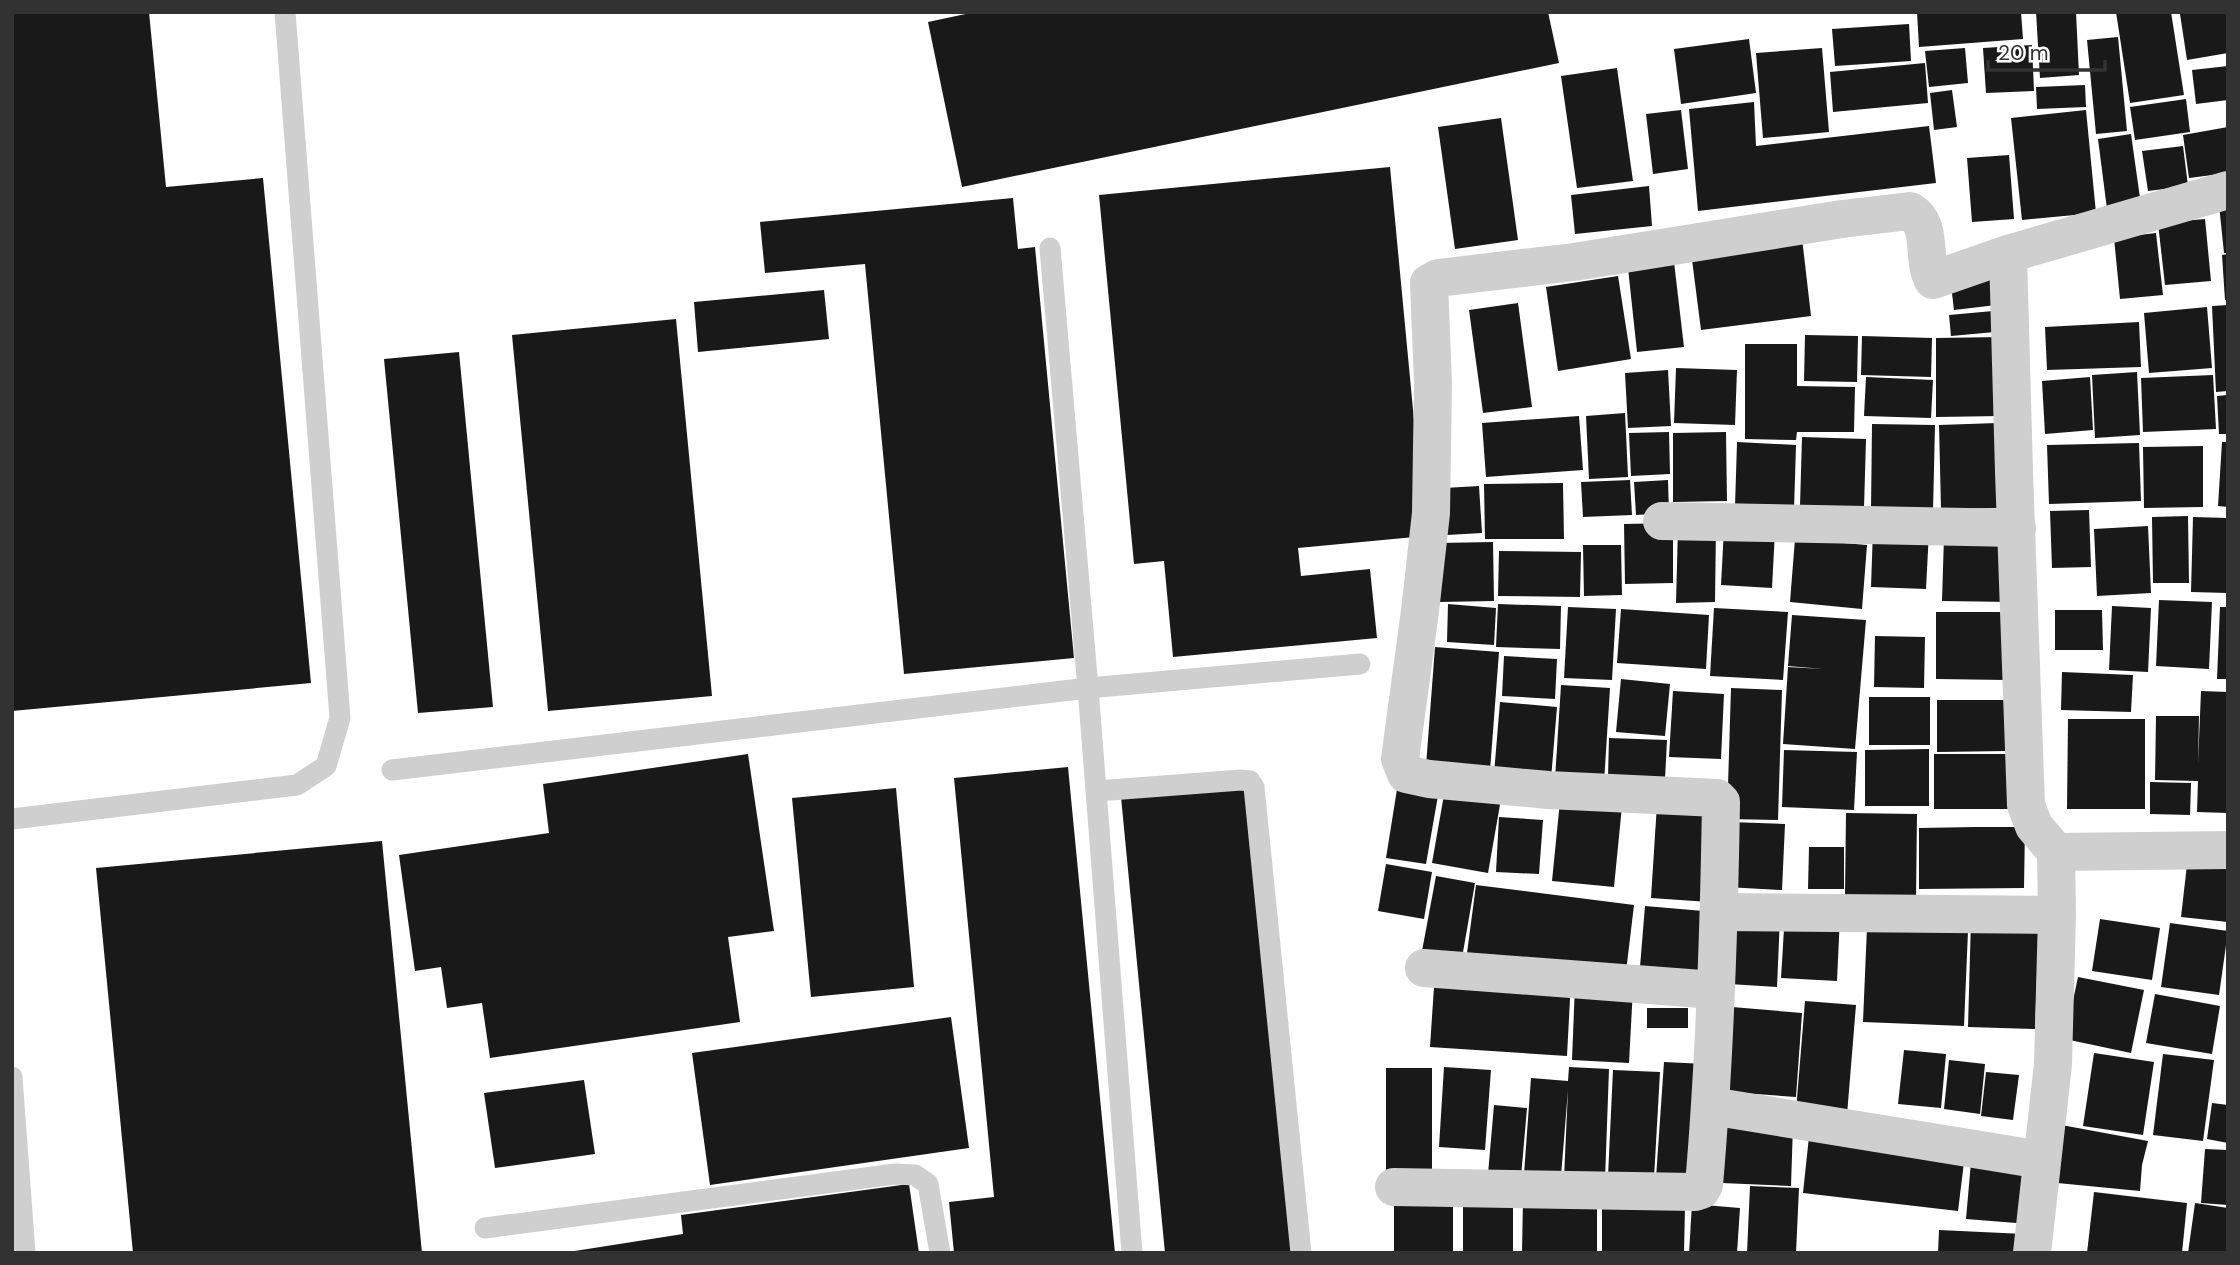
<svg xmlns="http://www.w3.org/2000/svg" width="2240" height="1265" font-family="'DM Sans',sans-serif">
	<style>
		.building { fill: #191919 }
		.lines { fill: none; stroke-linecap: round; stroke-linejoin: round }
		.lane { stroke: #cfcfcf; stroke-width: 21 }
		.street { stroke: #cfcfcf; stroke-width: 38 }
	</style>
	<rect width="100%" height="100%" fill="#fff"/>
	<g class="building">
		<path d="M12,12h137l17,175 97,-9 48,505 -299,28z"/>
		<path d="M975,12h573l11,51 -597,124 -34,-165z"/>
		<path d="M1917,12h104l2,27 -104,8z"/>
		<path d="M2036,12h40l3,63 -39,3z"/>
		<path d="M2116,12h55l13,83 -54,8z"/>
		<path d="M2191,12h37v41l-41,7 -7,-46z"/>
		<path d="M1909,24l2,37 -76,5 -3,-37z"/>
		<path d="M2118,37l9,94 -31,3 -9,-94z"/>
		<path d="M1749,39l7,54 -75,11 -7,-55z"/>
		<path d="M2032,45l2,46 -48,2 -3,-45z"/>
		<path d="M1822,48l7,84 -66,6 -7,-85z"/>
		<path d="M1965,48l3,35 -39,4 -4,-36z"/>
		<path d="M1925,63l3,40 -95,9 -3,-40z"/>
		<path d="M2228,66v34l-32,4 -4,-34z"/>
		<path d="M1617,68l16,113 -56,7 -16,-112z"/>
		<path d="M2085,85l1,22 -49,2 -1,-22z"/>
		<path d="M1952,90l5,37 -23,3 -4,-37z"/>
		<path d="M2186,99l4,33 -55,8 -5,-33z"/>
		<path d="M1754,102l2,44 173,-20 7,57 -238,28 -9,-102z"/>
		<path d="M1681,110l7,59 -35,5 -7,-60z"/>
		<path d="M2086,110l10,103 -74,7 -11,-102z"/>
		<path d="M1501,118l17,122 -63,9 -17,-122z"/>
		<path d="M2228,127v46l-39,5 -6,-43z"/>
		<path d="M2131,134l10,71 -34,4 -9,-70z"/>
		<path d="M2183,146l5,40 -40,5 -6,-40z"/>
		<path d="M2009,155l5,64 -42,3 -5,-64z"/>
		<path d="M1390,167l35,369 -127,12 3,28 69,-7 7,69 -204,19 -9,-96 -30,3 -35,-369z"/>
		<path d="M1649,186l3,40 -77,8 -4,-39z"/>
		<path d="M2228,194v59h-4l-6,-58z"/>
		<path d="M1013,198l5,51 17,-2 39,411 -170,16 -39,-410 -100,9 -5,-51z"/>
		<path d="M2205,219l6,62 -46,4 -7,-62z"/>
		<path d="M2156,233l7,62 -43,4 -6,-61z"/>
		<path d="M1802,238l9,78 -110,14 -10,-78z"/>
		<path d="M2228,254v46h-3l-3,-45z"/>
		<path d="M1674,262l10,85 -47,5 -9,-84z"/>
		<path d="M2002,271l3,33 -51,6 -4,-33z"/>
		<path d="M1618,276l13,83 -73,12 -12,-84z"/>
		<path d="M824,290l5,49 -131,13 -4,-50z"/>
		<path d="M1518,303l14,104 -49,6 -14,-103z"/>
		<path d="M2228,305v86l-12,1 -4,-86z"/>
		<path d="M2207,307l5,61 -63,5 -5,-60z"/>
		<path d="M2004,310l2,21 -55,5 -2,-21z"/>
		<path d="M676,319l36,377 -164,15 -36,-376z"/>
		<path d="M2139,322l2,45 -94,3 -2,-43z"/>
		<path d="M1805,335l53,1 -1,46 -53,-1z"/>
		<path d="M1862,336l70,2 -1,39 -70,-2z"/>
		<path d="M2002,337v79l-66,1v-79z"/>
		<path d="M1745,344h52v42l58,1 -1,45h-57l-1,8 -51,-1z"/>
		<path d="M459,352l34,355 -75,6 -34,-354z"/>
		<path d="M1676,368l61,2 -2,55 -61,-2z"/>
		<path d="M1668,370l3,56 -43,2 -3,-55z"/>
		<path d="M2137,372l3,63 -45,3 -3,-63z"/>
		<path d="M2213,375l3,54 -73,3 -2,-54z"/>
		<path d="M1866,377l67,3 -2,38 -67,-2z"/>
		<path d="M2090,377l3,53 -48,4 -3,-53z"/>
		<path d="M2228,395v39h-9l-2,-38z"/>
		<path d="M1625,413l3,64 -39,2 -3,-63z"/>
		<path d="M1579,416l4,54 -97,7 -4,-54z"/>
		<path d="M1997,423l3,85 -59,1 -2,-84z"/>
		<path d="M1872,424l63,1 -2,87 -62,-1z"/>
		<path d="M1669,432l1,42 -39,2 -2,-43z"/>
		<path d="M1726,432l1,69 -54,1v-69z"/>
		<path d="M1802,437l64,2 -2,69 -64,-2z"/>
		<path d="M1737,442l59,3 -2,64 -59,-2z"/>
		<path d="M2222,442h6v65l-10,-1z"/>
		<path d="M2139,443l2,58 -92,3 -2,-59z"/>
		<path d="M2203,446v61l-59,1 -1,-61z"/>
		<path d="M1630,480l2,35 -49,2 -2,-35z"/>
		<path d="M1668,480l1,33 -33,2 -2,-33z"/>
		<path d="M1563,483l1,56h-79l-1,-55z"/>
		<path d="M1479,486l3,47 -35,2 -3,-47z"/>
		<path d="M2089,510l2,57 -39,1 -2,-57z"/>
		<path d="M2188,516l1,67h-36l-1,-66z"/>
		<path d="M2193,517l35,1v75l-37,-1z"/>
		<path d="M1673,523v60l-48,1 -1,-60z"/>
		<path d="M1716,526l-1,76 -39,1 2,-76z"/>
		<path d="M2148,526l3,67 -54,3 -3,-67z"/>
		<path d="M1724,529l51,2 -3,57 -51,-3z"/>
		<path d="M1873,529l56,2 -3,58 -55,-2z"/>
		<path d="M1944,536l70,2 -2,64 -70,-1z"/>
		<path d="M1795,539l72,6 -5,64 -72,-7z"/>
		<path d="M1493,542l1,59 -55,1 -1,-59z"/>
		<path d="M1583,545h38l1,50 -38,1z"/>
		<path d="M1499,551l82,1 -1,45 -82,-1z"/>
		<path d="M2159,600l53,2 -3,67 -53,-3z"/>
		<path d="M1448,604l48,4 -2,37 -47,-3z"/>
		<path d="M1498,604l63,2 -1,43 -64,-2z"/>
		<path d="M2112,606l39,2 -3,64 -39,-2z"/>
		<path d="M1568,607l48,2 -4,71 -48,-2z"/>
		<path d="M2220,607h8v72h-11z"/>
		<path d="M1714,608l74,4 -5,68 -73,-4z"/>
		<path d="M1621,609l88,6 -3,54 -89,-6z"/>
		<path d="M2055,610h47l1,40h-48z"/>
		<path d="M1936,612h71v68l-71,-1z"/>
		<path d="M1792,615l74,5 -11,129 -72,-5 5,-77 35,2 -35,-3z"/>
		<path d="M1875,636l50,1 -1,51 -50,-1z"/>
		<path d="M1435,647l64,5 -9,119 -64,-5z"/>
		<path d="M1504,656l53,3 -2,40 -53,-3z"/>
		<path d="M2062,672l71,3 -2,37 -70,-2z"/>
		<path d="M1621,679l49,5 -5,52 -49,-4z"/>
		<path d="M1561,685l49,3 -6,95 -49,-4z"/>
		<path d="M1731,688l51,2 -4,130 -51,-1z"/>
		<path d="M1673,691l51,3 -3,65 -52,-2z"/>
		<path d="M2201,691l27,1v121l-31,-1 1,-31 -43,-1 1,-64h43l-1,48z"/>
		<rect x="1869" y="697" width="61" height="48"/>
		<path d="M1937,700h71l-1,51 -70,1z"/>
		<path d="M1500,702l57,5 -6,72 -57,-5z"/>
		<path d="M2068,719h77v90h-78z"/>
		<path d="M1609,738l58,2 -2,39 -57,-2z"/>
		<path d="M1929,749v57h-64v-56z"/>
		<path d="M1784,750l73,2 -3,58 -72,-3z"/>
		<path d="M748,754l26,177 -46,6 12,85 -250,36 -8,-55 -35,5 -6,-41 -26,4 -16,-116 150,-22 -6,-49z"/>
		<rect x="1934" y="754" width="80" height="55"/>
		<path d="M1068,767l47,486h-161l-5,-51 45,-5 -40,-419z"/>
		<path d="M2150,782l41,1 -1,32 -40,-1z"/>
		<path d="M1398,783l41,7 -13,74 -40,-6z"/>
		<path d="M1249,785l45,468h-129l-44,-456z"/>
		<path d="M896,788l18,199 -103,10 -19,-199z"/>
		<path d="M1445,789l56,10 -13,74 -56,-10z"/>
		<path d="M1560,801l62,5 -8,81 -62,-6z"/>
		<path d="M1657,804l57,2 -5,96 -58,-4z"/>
		<path d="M1846,813l71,1 -1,83 -71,-1z"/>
		<path d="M1499,817l44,3 -4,54 -43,-2z"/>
		<path d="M1729,822l56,2 -3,66 -56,-3z"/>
		<path d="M1975,827h50l-1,61 -105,1v-61z"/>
		<path d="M382,841l40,412h-289l-37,-385z"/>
		<path d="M1809,847h35v42h-36z"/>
		<path d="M2188,856l40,5v61l-47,-5z"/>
		<path d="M1386,864l46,8 -8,47 -46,-8z"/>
		<path d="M1436,876l39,7 -13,75 -40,-7z"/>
		<path d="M1476,885l158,20 -8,67 -159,-19z"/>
		<path d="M1645,906l70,6 -6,73 -70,-6z"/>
		<path d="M1785,913l55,3 -3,65 -56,-3z"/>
		<path d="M1732,914l48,3 -3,70 -48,-3z"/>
		<path d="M1971,919l68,2 -4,108 -67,-2z"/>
		<path d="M2100,919l60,9 -8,52 -60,-9z"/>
		<path d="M2170,923l58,8 -9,64 -58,-8z"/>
		<path d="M1867,927l101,4 -4,95 -101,-4z"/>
		<path d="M1435,972l136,8 -4,76 -137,-9z"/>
		<path d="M2078,977l66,13 -13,63 -66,-14z"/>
		<path d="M1575,985l58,3 -4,75 -57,-3z"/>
		<path d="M2155,994l65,12 -8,48 -66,-11z"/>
		<path d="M1805,1001l51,4 -9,110 -51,-4z"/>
		<path d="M1720,1006l82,7 -6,84 -82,-6z"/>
		<rect x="1647" y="1008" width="41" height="20"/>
		<path d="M951,1017l18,131 -259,37 -18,-132z"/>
		<path d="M1904,1050l42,4 -5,54 -43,-4z"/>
		<path d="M2094,1053l60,9 -11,73 -60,-9z"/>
		<path d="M2163,1054l51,6 -11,81 -50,-6z"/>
		<path d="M1949,1060l36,4 -5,50 -36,-5z"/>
		<path d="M1664,1062l41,2 -9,117 -40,-3z"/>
		<path d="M1444,1067l47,3 -6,80 -46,-3z"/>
		<path d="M1569,1067l40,2 -4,111 -41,-2 4,-88 -7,86 -37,-2 7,-96 37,3z"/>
		<rect x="1386" y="1068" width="46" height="105"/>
		<path d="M1613,1070l47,2 -6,106 -46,-2z"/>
		<path d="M1986,1072l33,3 -6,45 -32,-4z"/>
		<path d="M584,1080l11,74 -100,14 -11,-75z"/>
		<path d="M2212,1103l16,2v38l-21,-4z"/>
		<path d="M1494,1105l33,3 -6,69 -33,-3z"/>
		<path d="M1724,1123l69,2 -2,61 -69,-3z"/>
		<path d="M2056,1124l92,17 -6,24 -2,26 -93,-9z"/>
		<path d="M1810,1127l156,19 -8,65 -155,-18z"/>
		<path d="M2205,1149l23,1v55l-27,-2z"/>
		<path d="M1971,1162l64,6 -6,56 -63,-5z"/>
		<path d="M909,1184l10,69h-357l121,-19 -2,-19z"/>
		<path d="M1750,1186l49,2 -3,65h-49z"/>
		<path d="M1394,1191l59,1v61h-59z"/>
		<path d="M2094,1192l93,11 -5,50h-95z"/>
		<path d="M1513,1198v55h-50v-54z"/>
		<path d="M1523,1198h74v55h-75z"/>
		<path d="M2195,1203l33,5v45h-40z"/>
		<path d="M1692,1204l48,4 -3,45h-48z"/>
		<path d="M1602,1206h83l-1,47h-82z"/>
		<path d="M1939,1230l85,4 -1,19h-85z"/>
	</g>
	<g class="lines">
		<g class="lane">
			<path d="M1050,248l38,440 272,-24"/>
			<path d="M392,770l696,-82 44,565"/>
			<path d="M1097,791l144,-11 9,1 4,6 47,466"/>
			<path d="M12,819l285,-34 29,-19 14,-48 -55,-706"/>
			<path d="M12,1077l13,176"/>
			<path d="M485,1228l410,-54 20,1 13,9 12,69"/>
		</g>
		<g class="street">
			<path d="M2008,254l6,218 12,333 8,21 22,26 172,-2"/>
			<path d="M1662,521l355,7"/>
			<path d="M1720,912l337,3"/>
			<path d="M1424,968l291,22"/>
			<path d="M1711,1106l331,54"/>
			<path d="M1394,1187l301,5 6,-2 3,-5c11,-127 15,-255 17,-383l-4,-4 -169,-8 -119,-11 -23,-5 -6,-15 20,-148 11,-98 2,-130 -4,-100 9,-5 136,-16 268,-43 68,-8c24,14 11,47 23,69l75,-26 220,-64"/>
			<path d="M2032,1253l21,-189 4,-149 -1,-63"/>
		</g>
	</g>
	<rect width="2240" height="1265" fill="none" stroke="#323232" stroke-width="28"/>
	<path d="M1988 60v10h117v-10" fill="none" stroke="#323232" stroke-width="3.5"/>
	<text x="1998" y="60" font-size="21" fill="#323232" stroke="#ffffff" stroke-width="5" paint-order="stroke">20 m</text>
</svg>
